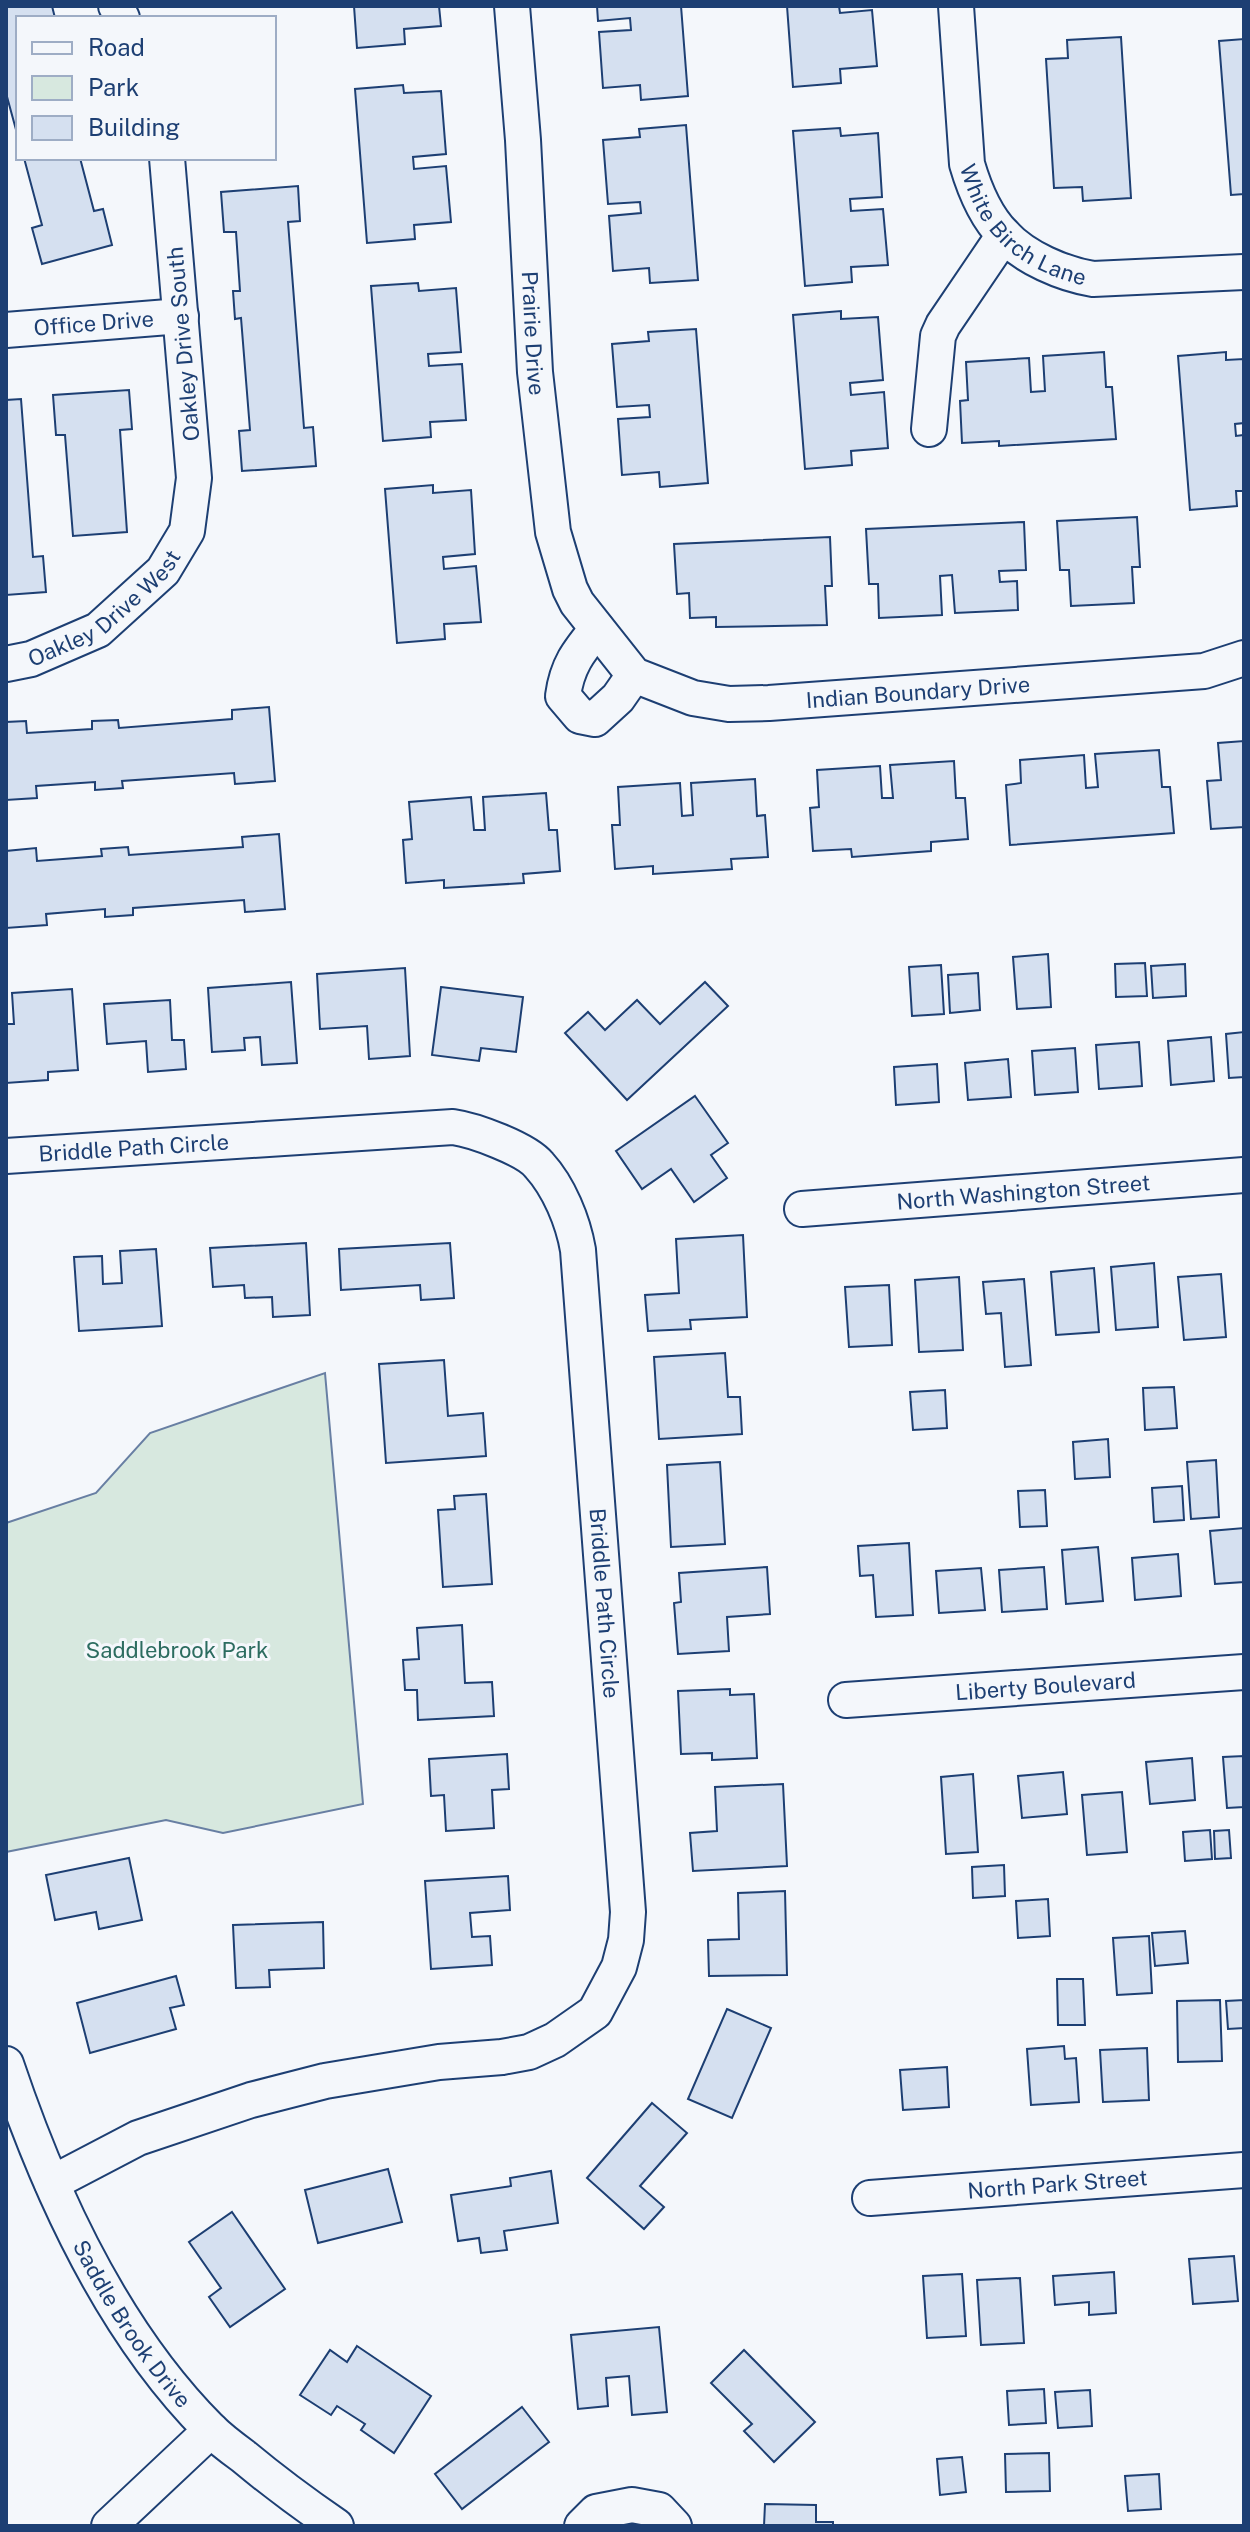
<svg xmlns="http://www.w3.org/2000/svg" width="1250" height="2532" font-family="'Public Sans',sans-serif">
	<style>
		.green { fill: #d7e8df; stroke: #687fa3; stroke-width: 2 }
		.building { fill: #d5e0f0; stroke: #1d3f73; stroke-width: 2 }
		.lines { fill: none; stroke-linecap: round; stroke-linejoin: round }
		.minor-casing { stroke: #1d3f73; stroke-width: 38 }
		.minor { stroke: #f4f7fb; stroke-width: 34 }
		.labels { text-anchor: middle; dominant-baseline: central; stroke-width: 6; stroke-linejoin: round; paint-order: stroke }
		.street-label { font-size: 22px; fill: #1d3f73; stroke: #f4f7fb }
		.park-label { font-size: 22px; fill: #2c6c60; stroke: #f4f7fb }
	</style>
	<rect width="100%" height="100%" fill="#f4f7fb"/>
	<path class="green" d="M325,1373l38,431 -140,29 -57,-13 -160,32v-329l90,-30 54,-60z"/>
	<g class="building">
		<path d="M6,6h46l3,12h-37v119l-12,-44z"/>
		<path d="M354,6h85l2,20 -37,3 1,15 -48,4z"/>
		<path d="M597,6h84l7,90 -47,4 -1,-15 -37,3 -4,-56 32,-2 -1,-12 -32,3z"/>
		<path d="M787,6h52l1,7 32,-3 5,56 -37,3 1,14 -48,4z"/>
		<path d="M1121,37l10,161 -48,3 -1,-14 -28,1 -8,-129 22,-1 -1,-18z"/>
		<path d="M1244,39v155l-13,1 -12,-154z"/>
		<path d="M403,85l1,8 37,-2 5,63 -33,3 1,12 32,-3 5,56 -37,3 1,14 -48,4 -12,-154z"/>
		<path d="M686,125l12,155 -48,3 -1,-15 -36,3 -4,-55 32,-3 -1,-11 -32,2 -5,-64 37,-3 -1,-8z"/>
		<path d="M840,128l1,8 37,-3 4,64 -32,2 1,12 32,-2 5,56 -37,2 1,15 -47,4 -12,-155z"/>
		<path d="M24,158h56l14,53 9,-2 9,36 -70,19 -10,-36 10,-3z"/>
		<path d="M298,186l2,35 -12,1 16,206 9,-1 3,39 -74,5 -3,-40 11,-1 -9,-112 -6,1 -2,-28h7l-4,-59h-12l-3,-40z"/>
		<path d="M418,283l1,8 37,-3 5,64 -33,2 1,12 33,-2 4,56 -36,2 1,15 -48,4 -12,-155z"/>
		<path d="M841,311v8l37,-2 5,63 -33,3 1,12 33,-3 4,56 -37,3 1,14 -47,4 -12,-154z"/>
		<path d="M696,329l12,154 -48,4 -1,-15 -37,3 -4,-56 32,-2 -1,-12 -32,2 -5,-63 37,-3 -1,-9z"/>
		<path d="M1104,352l2,35h6l4,52 -117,7v-5l-37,2 -2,-42 8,-1 -2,-38 63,-4 2,34 14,-1 -2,-35z"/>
		<path d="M1226,352v8l18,-1v64l-9,1 1,12 8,-1v56h-8l1,15 -47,4 -12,-154z"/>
		<path d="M129,390l3,39 -12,1 7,102 -54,4 -8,-101h-9l-3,-40z"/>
		<path d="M21,399l12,158 10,-1 3,36 -40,3v-195z"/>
		<path d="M433,485v8l38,-3 4,64 -32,3 1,12 32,-3 5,56 -37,2 1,15 -48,4 -12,-154z"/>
		<path d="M1137,517l3,50h-8l2,36 -63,3 -2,-36h-9l-3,-49z"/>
		<path d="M1024,522l2,48 -27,1 1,11 17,-1 1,29 -63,3 -3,-38 -12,1 2,39 -63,3 -1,-34h-9l-3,-55z"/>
		<path d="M830,537l2,49h-7l2,39 -111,2v-10l-26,1 -1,-25 -12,1 -3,-50z"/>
		<path d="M269,707l6,74 -40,3 -1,-11 -112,8 1,7 -28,2v-8l-59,4 1,12 -31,2v-78l20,-1 1,12 65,-4v-8l26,-1 1,8 113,-9v-9z"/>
		<path d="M1244,741v86l-33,2 -4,-48 14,-1 -3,-37z"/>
		<path d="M1159,750l3,37h8l4,46 -164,12 -4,-60 15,-2 -1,-23 64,-5 2,33 12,-1 -3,-33z"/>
		<path d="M954,761l2,37h9l3,41 -37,3v9l-79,6 -1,-8 -38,2 -3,-43 9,-1 -2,-37 63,-4 2,32h11l-3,-33z"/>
		<path d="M755,779l2,37 8,-1 3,42 -37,2 1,10 -79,5v-8l-38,3 -3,-44h8l-2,-38 62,-4 2,33 11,-1 -2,-32z"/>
		<path d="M546,793l3,37h8l3,41 -37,3 1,9 -80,5v-8l-38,3 -3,-43 9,-1 -3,-37 62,-5 3,33h11l-2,-33z"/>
		<path d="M279,834l6,75 -40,3 -1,-12 -111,8v7l-28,2v-8l-59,5 1,11 -41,3v-77l30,-3 1,13 65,-5 -1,-7 27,-2 1,8 114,-8 -1,-10z"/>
		<path d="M1048,954l3,53 -34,2 -4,-52z"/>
		<path d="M1145,963l2,33 -31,1 -1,-33z"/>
		<path d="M1185,964l1,32 -33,2 -2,-32z"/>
		<path d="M941,965l3,49 -32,2 -3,-49z"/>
		<path d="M405,968l5,88 -41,3 -2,-33 -47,3 -3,-55z"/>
		<path d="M978,973l2,37 -30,3 -2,-38z"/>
		<path d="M291,982l6,81 -35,2 -2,-28 -16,1 1,12 -33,2 -4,-64z"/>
		<path d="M705,982l23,24 -101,94 -62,-67 23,-21 17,18 32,-30 23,24z"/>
		<path d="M441,987l82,10 -7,55 -35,-4 -2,13 -47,-6z"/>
		<path d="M72,989l6,81 -30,2v8l-42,3v-59h8l-2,-31z"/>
		<path d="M170,1000l2,40h12l2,29 -38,3 -2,-31 -39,3 -3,-40z"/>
		<path d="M1244,1032v45l-15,1 -3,-44z"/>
		<path d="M1211,1037l3,44 -43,4 -3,-44z"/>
		<path d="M1139,1042l3,44 -43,3 -3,-44z"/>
		<path d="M1075,1048l3,44 -43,3 -3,-44z"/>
		<path d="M1008,1059l3,38 -43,3 -3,-37z"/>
		<path d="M937,1064l2,38 -43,3 -2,-38z"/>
		<path d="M695,1096l33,47 -17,12 16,23 -33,24 -23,-33 -29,20 -26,-38z"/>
		<path d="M743,1235l4,82 -57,3 1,9 -43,2 -3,-36 34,-2 -3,-54z"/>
		<path d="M306,1243l4,72 -37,2 -1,-20 -27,1 -1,-13 -31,2 -3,-39z"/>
		<path d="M450,1243l4,55 -33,2 -1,-15 -79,5 -2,-41z"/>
		<path d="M156,1249l6,77 -83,5 -5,-74 28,-1 1,28 19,-1 -2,-32z"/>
		<path d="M1154,1263l4,64 -42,3 -5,-63z"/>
		<path d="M1094,1268l5,64 -43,3 -5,-63z"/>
		<path d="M1221,1274l5,63 -42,3 -6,-63z"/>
		<path d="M959,1277l4,73 -44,2 -4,-72z"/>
		<path d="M1024,1279l7,86 -26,2 -4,-54 -15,1 -3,-32z"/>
		<path d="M889,1285l3,60 -43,2 -4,-60z"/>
		<path d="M725,1353l3,44h12l2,37 -83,5 -5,-82z"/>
		<path d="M444,1360l4,56 35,-3 3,43 -100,7 -7,-99z"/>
		<path d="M1174,1387l3,41 -32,2 -2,-42z"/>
		<path d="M945,1390l2,38 -34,2 -3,-38z"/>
		<path d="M1108,1439l2,38 -35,2 -2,-37z"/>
		<path d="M1216,1460l3,57 -28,2 -4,-57z"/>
		<path d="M720,1462l5,82 -54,3 -4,-82z"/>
		<path d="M1182,1486l2,34 -30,2 -2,-34z"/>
		<path d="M1045,1490l2,36 -27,1 -2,-36z"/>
		<path d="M486,1494l6,90 -49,3 -5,-77 17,-1 -1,-13z"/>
		<path d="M1244,1528v54l-29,2 -5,-53z"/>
		<path d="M909,1543l4,72 -37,2 -3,-42 -13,1 -2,-30z"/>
		<path d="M1098,1547l5,54 -37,3 -4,-54z"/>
		<path d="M1178,1554l3,42 -46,4 -3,-42z"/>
		<path d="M767,1567l3,47 -43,3 2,34 -51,3 -4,-51 7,-1 -2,-29z"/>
		<path d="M1044,1567l3,42 -45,3 -3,-42z"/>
		<path d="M981,1568l4,42 -46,3 -3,-42z"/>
		<path d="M462,1625l3,58 27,-1 2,34 -76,4 -1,-30h-12l-2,-30 16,-1 -2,-31z"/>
		<path d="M730,1689v6l24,-1 3,64 -45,2v-7l-31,1 -3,-63z"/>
		<path d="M507,1754l2,35 -17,1 2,38 -48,3 -2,-36 -13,1 -2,-37z"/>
		<path d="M1244,1756v51l-17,1 -4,-51z"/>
		<path d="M1192,1758l3,42 -45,4 -4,-42z"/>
		<path d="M1063,1772l4,42 -45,4 -4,-42z"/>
		<path d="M973,1774l5,78 -32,2 -5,-77z"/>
		<path d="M783,1784l4,82 -94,5 -3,-38 27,-2 -2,-44z"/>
		<path d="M1122,1792l5,60 -40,3 -5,-60z"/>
		<path d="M1210,1830l2,29 -27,2 -2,-29z"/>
		<path d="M1229,1830l2,28 -16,1 -1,-28z"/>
		<path d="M129,1858l13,62 -43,9 -3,-17 -41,8 -9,-45z"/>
		<path d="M1004,1865l1,31 -32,2 -1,-31z"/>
		<path d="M508,1876l2,34 -40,3 2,24 18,-1 2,29 -61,4 -6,-88z"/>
		<path d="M785,1891l2,84 -78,1 -1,-36 31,-1 -1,-46z"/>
		<path d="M1048,1899l2,37 -32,2 -2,-37z"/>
		<path d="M323,1922l1,46 -55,2 1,17 -34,1 -3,-63z"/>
		<path d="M1185,1931l3,32 -33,3 -3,-33z"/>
		<path d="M1149,1936l3,57 -35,2 -4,-57z"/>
		<path d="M176,1976l8,29 -14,3 6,21 -86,24 -13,-50z"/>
		<path d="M1057,1979h26l2,46h-27z"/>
		<path d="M1220,2000l2,61 -44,1 -1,-61z"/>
		<path d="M1244,2000v28l-16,1 -2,-28z"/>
		<path d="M727,2009l44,19 -39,90 -44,-19z"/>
		<path d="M1064,2046l1,13 11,-1 3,44 -48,3 -4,-56z"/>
		<path d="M1147,2048l2,52 -46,2 -3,-52z"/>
		<path d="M947,2067l2,40 -46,3 -3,-40z"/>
		<path d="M652,2103l35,30 -47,53 24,21 -20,22 -57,-51z"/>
		<path d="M388,2169l14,53 -84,21 -13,-53z"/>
		<path d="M551,2171l7,52 -54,8 3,19 -26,3 -2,-15 -21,3 -7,-46 60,-9 -1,-8z"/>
		<path d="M232,2212l53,77 -55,38 -21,-30 12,-9 -32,-46z"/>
		<path d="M1234,2256l4,45 -45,3 -4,-45z"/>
		<path d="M1114,2272l2,41 -27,2v-13l-34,3 -2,-29z"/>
		<path d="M962,2274l4,62 -39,2 -4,-62z"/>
		<path d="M1020,2278l4,65 -43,2 -4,-65z"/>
		<path d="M659,2327l8,85 -35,3 -3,-39 -23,2 2,28 -30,3 -7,-74z"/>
		<path d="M357,2346l74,50 -37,57 -33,-23 4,-6 -28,-18 -6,9 -31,-20 30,-45 17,12z"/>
		<path d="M744,2350l71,72 -41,40 -30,-31 8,-7 -41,-41z"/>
		<path d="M1044,2389l2,34 -37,2 -2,-34z"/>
		<path d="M1090,2390l2,36 -34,2 -3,-36z"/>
		<path d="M522,2407l27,35 -87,67 -27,-35z"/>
		<path d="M1049,2453l1,38 -44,1 -1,-38z"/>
		<path d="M962,2457l4,35 -26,3 -3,-36z"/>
		<path d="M1159,2474l2,35 -33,2 -3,-35z"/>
		<path d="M765,2504l51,1v17h17v4h-69z"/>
	</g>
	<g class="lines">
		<defs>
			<g id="minor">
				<path d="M116,6l6,12"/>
				<path id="s1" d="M512,6l11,134 12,232 18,160 17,57 7,14 57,72 59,23 36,6 40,-1 435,-32 40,-13"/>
				<path id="s2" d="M956,6l11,158c7,24 18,52 37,71 21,23 59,39 89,44l151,-7"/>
				<path id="s3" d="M6,330l175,-14"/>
				<path d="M929,429l9,-93 5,-11 61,-90"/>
				<path d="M597,629c-19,23 -30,37 -34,67l17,20 15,3 23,-21 16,-23"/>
				<path id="s4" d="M6,664l25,-5 67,-29 65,-59 24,-40 7,-53 -27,-320"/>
				<path id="s5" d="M6,1156l447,-29c21,3 73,22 86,38 20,22 34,56 39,85l50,662 -2,28 -7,27 -24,45 -40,28 -26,12 -27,5 -63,5 -114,19 -74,19 -113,38 -86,45"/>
				<path id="s6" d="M802,1209l442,-34"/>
				<path id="s7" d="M846,1700l398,-28"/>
				<path id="s8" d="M6,2064c43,128 108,269 204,365 10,10 22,19 33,27 30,25 61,48 93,70"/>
				<path id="s9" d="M870,2198l374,-28"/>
				<path d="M109,2526l102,-96"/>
				<path d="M582,2526l14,-14 36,-7 27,5 15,16"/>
			</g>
		</defs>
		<use href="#minor" class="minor-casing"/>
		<use href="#minor" class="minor"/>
	</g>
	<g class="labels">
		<g class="street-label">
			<text stroke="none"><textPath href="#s2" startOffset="246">White Birch Lane</textPath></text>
			<text stroke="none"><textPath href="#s3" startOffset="88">Office Drive</textPath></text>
			<text stroke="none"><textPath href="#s1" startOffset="328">Prairie Drive</textPath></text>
			<text transform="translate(183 344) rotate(-95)">Oakley Drive South</text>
			<text stroke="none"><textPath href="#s4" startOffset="116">Oakley Drive West</textPath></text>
			<text stroke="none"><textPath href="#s1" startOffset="984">Indian Boundary Drive</textPath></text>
			<text stroke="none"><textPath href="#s5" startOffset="128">Briddle Path Circle</textPath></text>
			<text stroke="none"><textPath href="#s6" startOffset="222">North Washington Street</textPath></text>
			<text stroke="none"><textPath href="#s5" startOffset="992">Briddle Path Circle</textPath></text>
			<text stroke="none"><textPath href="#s7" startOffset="200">Liberty Boulevard</textPath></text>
			<text stroke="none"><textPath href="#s9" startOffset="188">North Park Street</textPath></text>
			<text stroke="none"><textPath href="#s8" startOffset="290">Saddle Brook Drive</textPath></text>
		</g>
		<g class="park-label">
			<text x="177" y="1650">Saddlebrook Park</text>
		</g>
	</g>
	<rect width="1250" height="2532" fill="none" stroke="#1d3f73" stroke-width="16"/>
	<rect x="16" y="16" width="260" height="144" fill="#f4f7fb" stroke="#9eadc5" stroke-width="2"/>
	<rect x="32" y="42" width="40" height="12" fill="#f4f7fb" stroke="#9eadc5" stroke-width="2"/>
	<text x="88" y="56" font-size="24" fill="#1d3f73">Road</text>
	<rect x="32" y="76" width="40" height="24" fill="#d7e8df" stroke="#9eadc5" stroke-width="2"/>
	<text x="88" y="96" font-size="24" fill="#1d3f73">Park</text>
	<rect x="32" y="116" width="40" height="24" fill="#d5e0f0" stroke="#9eadc5" stroke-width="2"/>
	<text x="88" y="136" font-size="24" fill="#1d3f73">Building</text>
</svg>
